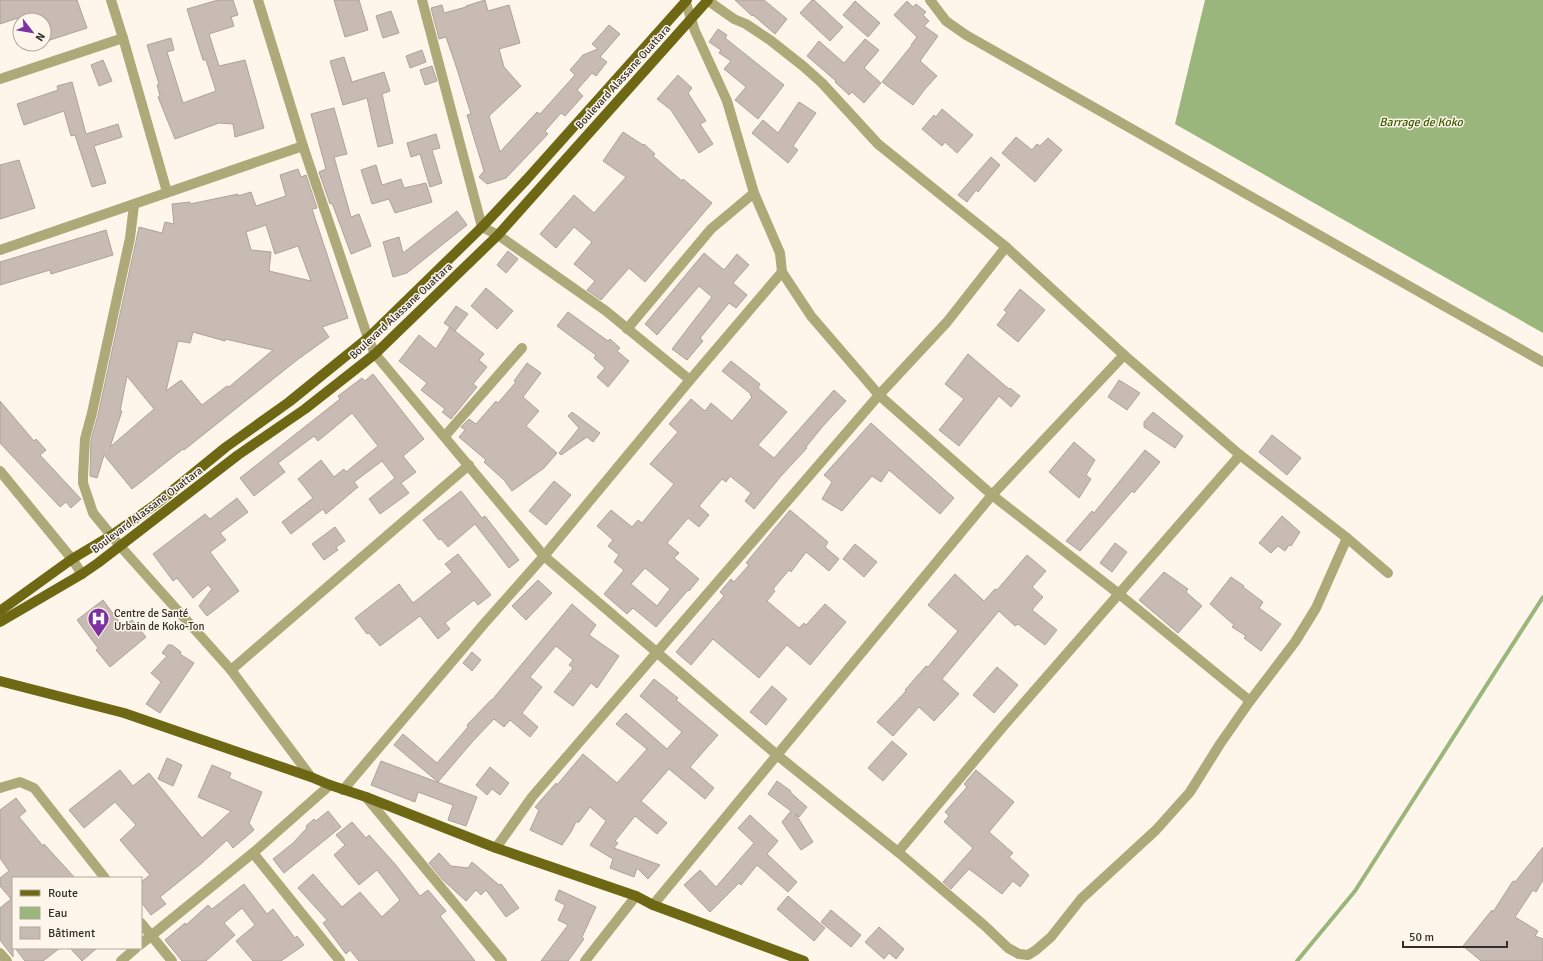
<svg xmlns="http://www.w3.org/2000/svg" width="1543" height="961" font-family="Signika,sans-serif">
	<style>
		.water { fill: #9ab67c }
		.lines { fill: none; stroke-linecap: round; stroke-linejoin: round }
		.stream { stroke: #9ab67c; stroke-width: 4 }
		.building { fill: #c8bbb3; stroke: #aea29a; fill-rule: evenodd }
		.minor { stroke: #ada979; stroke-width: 10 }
		.primary { stroke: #6e6714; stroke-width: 10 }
		.labels { text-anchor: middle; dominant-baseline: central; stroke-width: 3; stroke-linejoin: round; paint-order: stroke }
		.street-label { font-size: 11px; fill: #33302b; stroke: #fef6ea }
		.poi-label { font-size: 11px; fill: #33302b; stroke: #fef6ea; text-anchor: start }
		.water-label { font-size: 12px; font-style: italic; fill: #3a5a00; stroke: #fef6ea }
	</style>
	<rect width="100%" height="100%" fill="#fef6ea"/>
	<path class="water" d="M1205,0h338v333l-368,-209z"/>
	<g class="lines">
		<path class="stream" d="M1297,961l58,-70 188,-294"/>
	</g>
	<g class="building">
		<path d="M0,0h77l10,28 -43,14v-22h-26v-2l-18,6z"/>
		<path d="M218,0h15l5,15 -7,2 3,9 -25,8 10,32 26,-6 19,68 -29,9 -2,-13 -14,-1 -44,16 -17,-42 2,-1 -3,-11 2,-1 -12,-39 24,-7 3,12 -7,2 16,51 33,-12 -10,-31h-3l-16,-51z"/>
		<path d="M334,0h25l9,30 -23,7z"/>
		<path d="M485,0l3,11 21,-6 11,38 -21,6 5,18 17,19 -32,30 11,36 37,-40 3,2 35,-39 -5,-5 13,-15 15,-6 -6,-5 17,-19 11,9 -20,23 7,5 -11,14 -4,-3 -15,17 6,6 -18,20 -4,-3 -16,18 3,3 -42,44 -19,6 -8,-7 5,-6 -17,-56 4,-1 -14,-45 -11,-32 -7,2 -8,-31 11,-3 2,8 22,-6v-1z"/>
		<path d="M735,0h29l23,19 -12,15 -22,-19 -1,1z"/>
		<path d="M812,0h2l29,27 -13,14 -30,-28z"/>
		<path d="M855,1l25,22 -12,14 -25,-22z"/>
		<path d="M907,1l6,6 3,-3 10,8 -3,3 6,6 -5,5 14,10 -18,25 17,15 -12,13 -12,16 -31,-23 30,-37h-1l6,-8 -23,-22z"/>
		<path d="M391,11l8,22 -16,5 -7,-22z"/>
		<path d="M718,29l9,6 -2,3 59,47 -26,34 -23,-19 11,-13 -22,-18 7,-8 -12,-8 2,-3 -12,-8z"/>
		<path d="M865,39l14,11 -15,18 17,15 -17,20 -12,-11 -3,3 -14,-13 1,-1 -29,-25 12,-15 25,22z"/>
		<path d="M422,50l4,12 -16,6 -4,-12z"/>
		<path d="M344,57l8,25 32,-10 6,19 -8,3 11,49 -15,4 -11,-49 -24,7 -13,-44z"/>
		<path d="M103,60l9,21 -13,5 -8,-21z"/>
		<path d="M432,66l5,15 -12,4 -5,-15z"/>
		<path d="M678,75l14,13 -4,5 18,28 -6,3 13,20 -14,9 -28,-43 -14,-11z"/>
		<path d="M72,82l14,52 32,-10 4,13 -28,9 12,37 -14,4 -17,-52 -4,1 -7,-25 -40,14 -7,-21 41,-14 -1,-4z"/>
		<path d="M799,102l17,11 -23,33 5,4 -10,13 -36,-30 11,-13 15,13z"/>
		<path d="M334,108l13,46 -13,3 17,60 8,-3 12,32 -20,8 -19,-51 -2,1 -11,-32 7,-3 -15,-55z"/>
		<path d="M942,109l31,26 -16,18 -12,-11 -3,4 -20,-17 12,-14 2,2z"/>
		<path d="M623,132l20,13 1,-1 11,10 -2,2 29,25 1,-2 29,24 -67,79 -16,-14 -28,32 -14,-10 8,-9 -21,-17 18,-22 -18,-15 -18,21 -16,-14 34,-39 20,18 32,-36 -23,-16z"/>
		<path d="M436,134l4,14 -8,2 10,33 -12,4 -10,-33 -9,3 -4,-14z"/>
		<path d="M1016,137l16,13 5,-6 3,2 8,-8 14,12 -27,32 -33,-29z"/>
		<path d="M991,157l9,8 -22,27 -2,-2 -9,12 -9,-7z"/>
		<path d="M19,160l16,48 -35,11v-54z"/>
		<path d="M376,165l6,20 19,-6 3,9 22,-5 6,19 -37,11 -6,-14 -17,5 -11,-34z"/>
		<path d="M298,169l3,8 5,-2 11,33 -5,1 36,109 -26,9 7,10 -32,23 -113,90 -1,-1 -51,40 -28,-34 -7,23 -7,-2 1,-36 7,-25 41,-188 23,6 3,-11 9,2 -2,-20 18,-2v2l48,-10v2l13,-4 5,14 30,-10 -6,-21zM266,225l9,29 23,-8 13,35 -42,-10 2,-19 -20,-2 -5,-18zM193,332l32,9v-2l48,11 -44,37 -2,-1 -25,19 -21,-25 -15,11 12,-50 12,2zM127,376l27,33 -44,38 12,-36h-2z"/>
		<path d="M457,211l10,14 -60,48 -14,4 -10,-35 16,-5 4,16z"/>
		<path d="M106,230l7,25 -62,19 -1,-4 -50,15v-23z"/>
		<path d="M508,251l10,8 -12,14 -9,-8z"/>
		<path d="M704,253l20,17 13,-16 12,11 -16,18 14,12 -11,13 -7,-5 -29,35 3,3 -16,19 -15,-11 40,-52 -13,-11 -42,49 -12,-11z"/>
		<path d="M486,288l27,23 -16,18 -26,-23z"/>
		<path d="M1020,289l25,21 -27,32 -21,-17 10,-13 -3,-2z"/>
		<path d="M456,306l12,8 -13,17 -11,-8z"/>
		<path d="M568,312l40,29 2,-2 10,9 -3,3 12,10 -21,26 -11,-10 8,-9 -11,-10 2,-3 -39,-29z"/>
		<path d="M450,327l34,27 -5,6 8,7 -14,17 4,3 -26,32 -9,-7 3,-3 -24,-19 6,-7 -28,-22 20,-26 17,14z"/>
		<path d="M968,354l41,35 1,-1 10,8 -9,11 -12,-11 -40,50 -20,-16 25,-31 -19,-15z"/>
		<path d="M731,361l29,23 -2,4 29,24 -29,33 16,13 60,-68 12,11 -23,25 -17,21 1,1 -26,28 -27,33 -9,-8 6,-8 -21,-17 -4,6 -4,-3 -23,27 10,9 -10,12 -11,-9 -21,25 12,10 -5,5 25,21 -10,12 -1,-1 -32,37 -23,-19 -6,6 -23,-20 20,-24 -10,-8 5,-7 -11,-9 5,-6 -16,-14 14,-16 21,17 6,-7 4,3 32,-39 -24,-20 28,-32 -9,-8 22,-25 14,12 6,-8 21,18 20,-24 -2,-2 1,-1 -29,-23zM645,568l25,21 -13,17 -26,-22z"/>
		<path d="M527,363l14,10 -18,24 16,14 -13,15 31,27 -13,15 -32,23 -8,-11 -20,-18 2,-2 -27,-23 6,-7 -4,-3 8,-8 7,5 20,-23 2,2 18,-21 -2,-1z"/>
		<path d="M373,374l51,65 -21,17 13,16 -15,11 8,10 -29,21 -11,-15 26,-21 -13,-17 -28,21 4,5 -32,27 -3,-5 -32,25 -9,-12 31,-24 -15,-19 23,-19 13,17 10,-8 2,3 32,-26 -22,-28 -4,-5 -34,28 -4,-5 -36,27 7,9 -31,24 -14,-18 100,-79 -2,-3 24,-18 3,3z"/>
		<path d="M1119,380l21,13 -13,17 -19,-13z"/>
		<path d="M0,401l34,40 2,-2 10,11 -6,5 41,44 -10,9 -5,-6 -6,5 -60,-64z"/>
		<path d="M572,412l28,21 -7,9 -6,-5 -26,18 -2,-2 20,-25 -11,-12z"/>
		<path d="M1153,412l30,24 -8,12 -31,-21v-5z"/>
		<path d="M871,423l83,75 -14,16 -51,-44 -8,12 -9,-6 -30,35 -20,-12 10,-17 -8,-7z"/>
		<path d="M1272,435l29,23 -14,17 -28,-23z"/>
		<path d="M1074,442l21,18 -9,15 5,4 -12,19 -30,-26z"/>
		<path d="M1145,450l15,12 -26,31 -2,-2 -52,60 -14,-10 26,-30 2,2z"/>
		<path d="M554,481l17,14 -25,30 -17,-14z"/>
		<path d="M461,491l21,27 3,-2 34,44 -10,8 -34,-44 -27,23 -7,-8 -2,1 -16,-20z"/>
		<path d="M237,498l11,14 -28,21 6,7 -16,12 29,39 -32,25 -8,-10 13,-17 -4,-4 -15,13 -16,-20 -4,3 -20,-27 52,-40 5,5z"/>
		<path d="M790,510l38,32 -3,5 14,12 -10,12 -23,-19 -15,20 -2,-2 -16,19 2,2 -8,10 32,27 5,-5 2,2 19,-21 21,18 -36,43 -23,-20 -28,33 -46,-39 -22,26 -15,-13 48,-56 -4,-4 11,-13 3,3 15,-17 -3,-2z"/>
		<path d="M1282,516l18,16 -9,14 -2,-1 -4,6 -7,-5 -7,7 -12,-10z"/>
		<path d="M335,527l10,14 -9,6 2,3 -14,10 -12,-16z"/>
		<path d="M1115,543l12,9 -15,20 -12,-9z"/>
		<path d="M855,544l22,18 -13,15 -21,-18z"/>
		<path d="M458,554l33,41 -13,10 -4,-5 -29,23 5,6 -12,10 -18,-23 -40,30 -11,-13 -2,1 -12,-16 44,-34 14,19 39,-31 -7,-8z"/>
		<path d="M1027,555l19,16 -14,16 11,10 -11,13 25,20 -12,15 -27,-21 -3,2 -16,-15 -57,68 17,15 -25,27 -15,-14 -26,29 -16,-14 29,-31 -1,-1 21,-24 2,1 30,-36 -30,-26 27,-31 29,27 11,-12 2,1z"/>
		<path d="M1164,572l24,17 -2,3 16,14 -24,27 -39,-33z"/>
		<path d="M1231,577l13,9 -1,1 20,15 -4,6 22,16 -20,27 -17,-13 2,-2 -14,-9 2,-2 -24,-21z"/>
		<path d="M538,580l14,13 -26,27 -14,-14z"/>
		<path d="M103,600l20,27 9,-7 14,17 -36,30 -14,-17 2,-2 -21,-28z"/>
		<path d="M572,604l24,21 -7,10 30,21 -22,32 -6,-5 -18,23 -19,-14 19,-24 -4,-3 4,-5 -17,-14 -26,31 12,10 -20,26 16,14 -8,10 -20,-17 -6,7 -10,-8 -21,22 -35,41 -44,-37 9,-11 34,29 31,-36 -1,-2 24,-25h1z"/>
		<path d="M168,645h4l9,7 -1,2 14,9 -34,50 -14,-9 15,-22 -10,-9 16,-17 -5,-3z"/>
		<path d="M472,652l9,8 -9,11 -9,-8z"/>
		<path d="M997,667l21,18 -24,28 -21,-18z"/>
		<path d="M654,679l24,19 -2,2 42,35 -28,32 24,21 -9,11 -36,-30 -28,32 26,22 -10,11 -22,-18 -20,25 3,2 -4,5 46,17 -12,14 -11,-11 -3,9 -24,-9 3,-9 -23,-14 16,-24 -16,-14 -11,15h-3l-5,10 -9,13 -32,-15 9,-20 -4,-3 21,-24 1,2 26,-31 34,29 30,-34 -31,-25 10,-11 41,36 15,-17 -42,-36z"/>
		<path d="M772,686l15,13 -21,26 -16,-13z"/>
		<path d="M892,741l15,13 -24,27 -15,-13z"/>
		<path d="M167,758l15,7 -9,21 -15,-7z"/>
		<path d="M381,761l96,36 -11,29 -18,-6 5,-15 -35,-13 -3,10 -44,-17z"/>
		<path d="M212,765l19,8 -2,5 33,14 -13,31 5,7 -21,18 -6,-8 -25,23 -42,34 6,7 -15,11 -10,-13v-20l9,-7 -30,-35 16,-15 -21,-23 -31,26 -15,-18 51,-40 13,16 16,-13 53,65 29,-27 -33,-14z"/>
		<path d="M490,767l19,16 -9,12 -8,-6 -5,6 -11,-10z"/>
		<path d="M976,770l38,32 -25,30 24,21 -4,4 20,18 -9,12 -7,-6 -11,13 -33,-25 -18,20 -8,-7 30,-34 -29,-26 5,-6 -4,-4 22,-25 -3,-3z"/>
		<path d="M777,781l14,10 -1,1 17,15 -8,10 -4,-4 18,29 -12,8 -19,-28 9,-11 -23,-17z"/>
		<path d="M16,798l10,13 -7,6 24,29 1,-2 31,34h-62v79l-13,-17v-32l11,-9 -11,-13v-8l9,-7 -9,-13v-48z"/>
		<path d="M328,811l13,16 -57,46 -11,-14 20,-16 14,-15 -1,-2 8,-7 2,2z"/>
		<path d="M750,815l28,26 -11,13 30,28 -9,10 -31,-27 -16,20 -2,-2 -29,29 -26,-27 16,-15 16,17 38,-44 -16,-15z"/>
		<path d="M352,822l14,16 3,-3 26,29 25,32 8,-6 18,21 -6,5 35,45h-116l-9,-11 -4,4 -23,-31 4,-3 -29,-32 15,-14 29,33 18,-15 22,25 18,-17 -23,-30 -18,15 -25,-30 11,-10 -9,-10z"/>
		<path d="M1543,847v33l-7,12 -3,-2 -18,27 23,14 -3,5 8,3v22h-62l-18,-15 29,-36 1,2 20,-31 2,1z"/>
		<path d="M439,853l12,13 17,2 4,-6 27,23 2,-1 18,24 -13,9 -20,-27 -5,5 -5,-5 -10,11 -23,-21 -14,-17z"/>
		<path d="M244,884l23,30 6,-5 22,29 2,-2 7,9 -23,16h-28l-17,-20 19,-16 -13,-17 -18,15 11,12 -29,26h-24l-17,-21 20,-17 1,2 22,-20 4,4z"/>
		<path d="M559,890l37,17 -14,30 2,2 -16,22h-27l27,-36 -10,-5 7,-15 -10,-5z"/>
		<path d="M788,896l37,32 -11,13 -37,-32z"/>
		<path d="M831,910l30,25 -10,12 -30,-25z"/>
		<path d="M879,927l25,22 -8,10 -7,-6 -5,6 -19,-17z"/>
		<path d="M15,948h45l-17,13h-18z"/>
		<path d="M70,948h27l-15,13z"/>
	</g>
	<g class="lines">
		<g class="minor">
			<path d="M111,0l12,38 44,154"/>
			<path d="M258,0l45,146 65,192 7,16 169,202 233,199 121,97 87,74 23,22 11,6 9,1 8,-5 15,-13 30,-38 75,-69 34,-38 30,-48 30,-43 45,-59 21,-34 31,-70"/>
			<path d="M422,0l60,227 16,8 108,76 84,69"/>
			<path d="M685,0l10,31 32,70 27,92 26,60 2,19 29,44 68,79 113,100 127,99 131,107"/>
			<path d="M707,0l27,19 12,5 24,16 33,26 19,17 56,61 128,103 118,108 116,100 107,83 41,35"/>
			<path d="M930,0l16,21 20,14 577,327"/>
			<path d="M0,79l123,-41"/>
			<path d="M134,205l-4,33 -38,175 -7,26 -2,37v7l10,30 27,33 111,124 80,107"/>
			<path d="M0,250l303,-104"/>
			<path d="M627,329l84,-100 43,-36"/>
			<path d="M445,436l77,-88"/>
			<path d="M0,471l72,88 10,15"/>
			<path d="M231,670l238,-205"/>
			<path d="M0,788l20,-6 14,6 71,90"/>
			<path d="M343,790l140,-165 61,-69 146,-176 92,-108"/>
			<path d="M366,797l136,164"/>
			<path d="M496,848l36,-51 347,-402 68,-73 59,-75"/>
			<path d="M898,852l103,-123 239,-274"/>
			<path d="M253,853l87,108"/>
			<path d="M653,905l339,-410 132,-140"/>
			<path d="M141,923l31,38"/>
			<path d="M141,944l112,-91 77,-68"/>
			<path d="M0,953l7,8"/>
			<path d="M121,961l15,-13"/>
			<path d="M585,961l51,-65"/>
		</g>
		<g class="primary">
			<path d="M0,611l72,-52 40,-24 44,-31 70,-57 63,-45 79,-64 114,-111 45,-48 160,-179"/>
			<path d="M0,622l82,-48 16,-11 140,-108 67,-46 70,-55 123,-119 210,-235"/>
			<path d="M0,681l124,32 187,64 19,8 36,12 130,51 140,48 17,9 151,56"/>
		</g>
	</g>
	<defs>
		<symbol id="hospital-pin" viewBox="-11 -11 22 30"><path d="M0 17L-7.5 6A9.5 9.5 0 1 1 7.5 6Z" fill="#7d31a3" stroke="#fef6ea"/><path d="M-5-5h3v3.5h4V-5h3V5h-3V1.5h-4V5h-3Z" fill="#fff"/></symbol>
	</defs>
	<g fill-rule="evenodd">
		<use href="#hospital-pin" x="86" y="606" width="25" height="34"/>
	</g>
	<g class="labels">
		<g class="street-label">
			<text transform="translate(623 77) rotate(-48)">Boulevard Alassane Ouattara</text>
			<text transform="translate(401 311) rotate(-43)">Boulevard Alassane Ouattara</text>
			<text transform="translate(147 510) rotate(-37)">Boulevard Alassane Ouattara</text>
		</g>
		<g class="poi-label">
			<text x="114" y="613">Centre de Santé<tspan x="114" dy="13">Urbain de Koko-Ton</tspan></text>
		</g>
		<g class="water-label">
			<text x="1421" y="122">Barrage de Koko</text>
		</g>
	</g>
	<rect x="12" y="877" width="130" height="72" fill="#fef6ea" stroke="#ada79e"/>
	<rect x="20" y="890" width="20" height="6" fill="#6e6714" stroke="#ada79e"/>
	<text x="48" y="897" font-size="12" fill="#33302b">Route</text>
	<rect x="20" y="907" width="20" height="12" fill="#9ab67c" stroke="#ada79e"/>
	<text x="48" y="917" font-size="12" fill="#33302b">Eau</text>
	<rect x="20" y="927" width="20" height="12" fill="#c8bbb3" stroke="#ada79e"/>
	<text x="48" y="937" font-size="12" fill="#33302b">Bâtiment</text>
	<g transform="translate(32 32) rotate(121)"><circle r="19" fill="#fef6ea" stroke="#ada79e"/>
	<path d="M0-3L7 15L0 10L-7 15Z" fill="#7d31a3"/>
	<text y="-6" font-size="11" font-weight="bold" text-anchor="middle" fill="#33302b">N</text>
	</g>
	<path d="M1403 941v6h104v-6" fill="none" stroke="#33302b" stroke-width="2"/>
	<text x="1409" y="941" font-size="12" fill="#33302b" stroke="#fef6ea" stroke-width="3" paint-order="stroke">50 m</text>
</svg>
